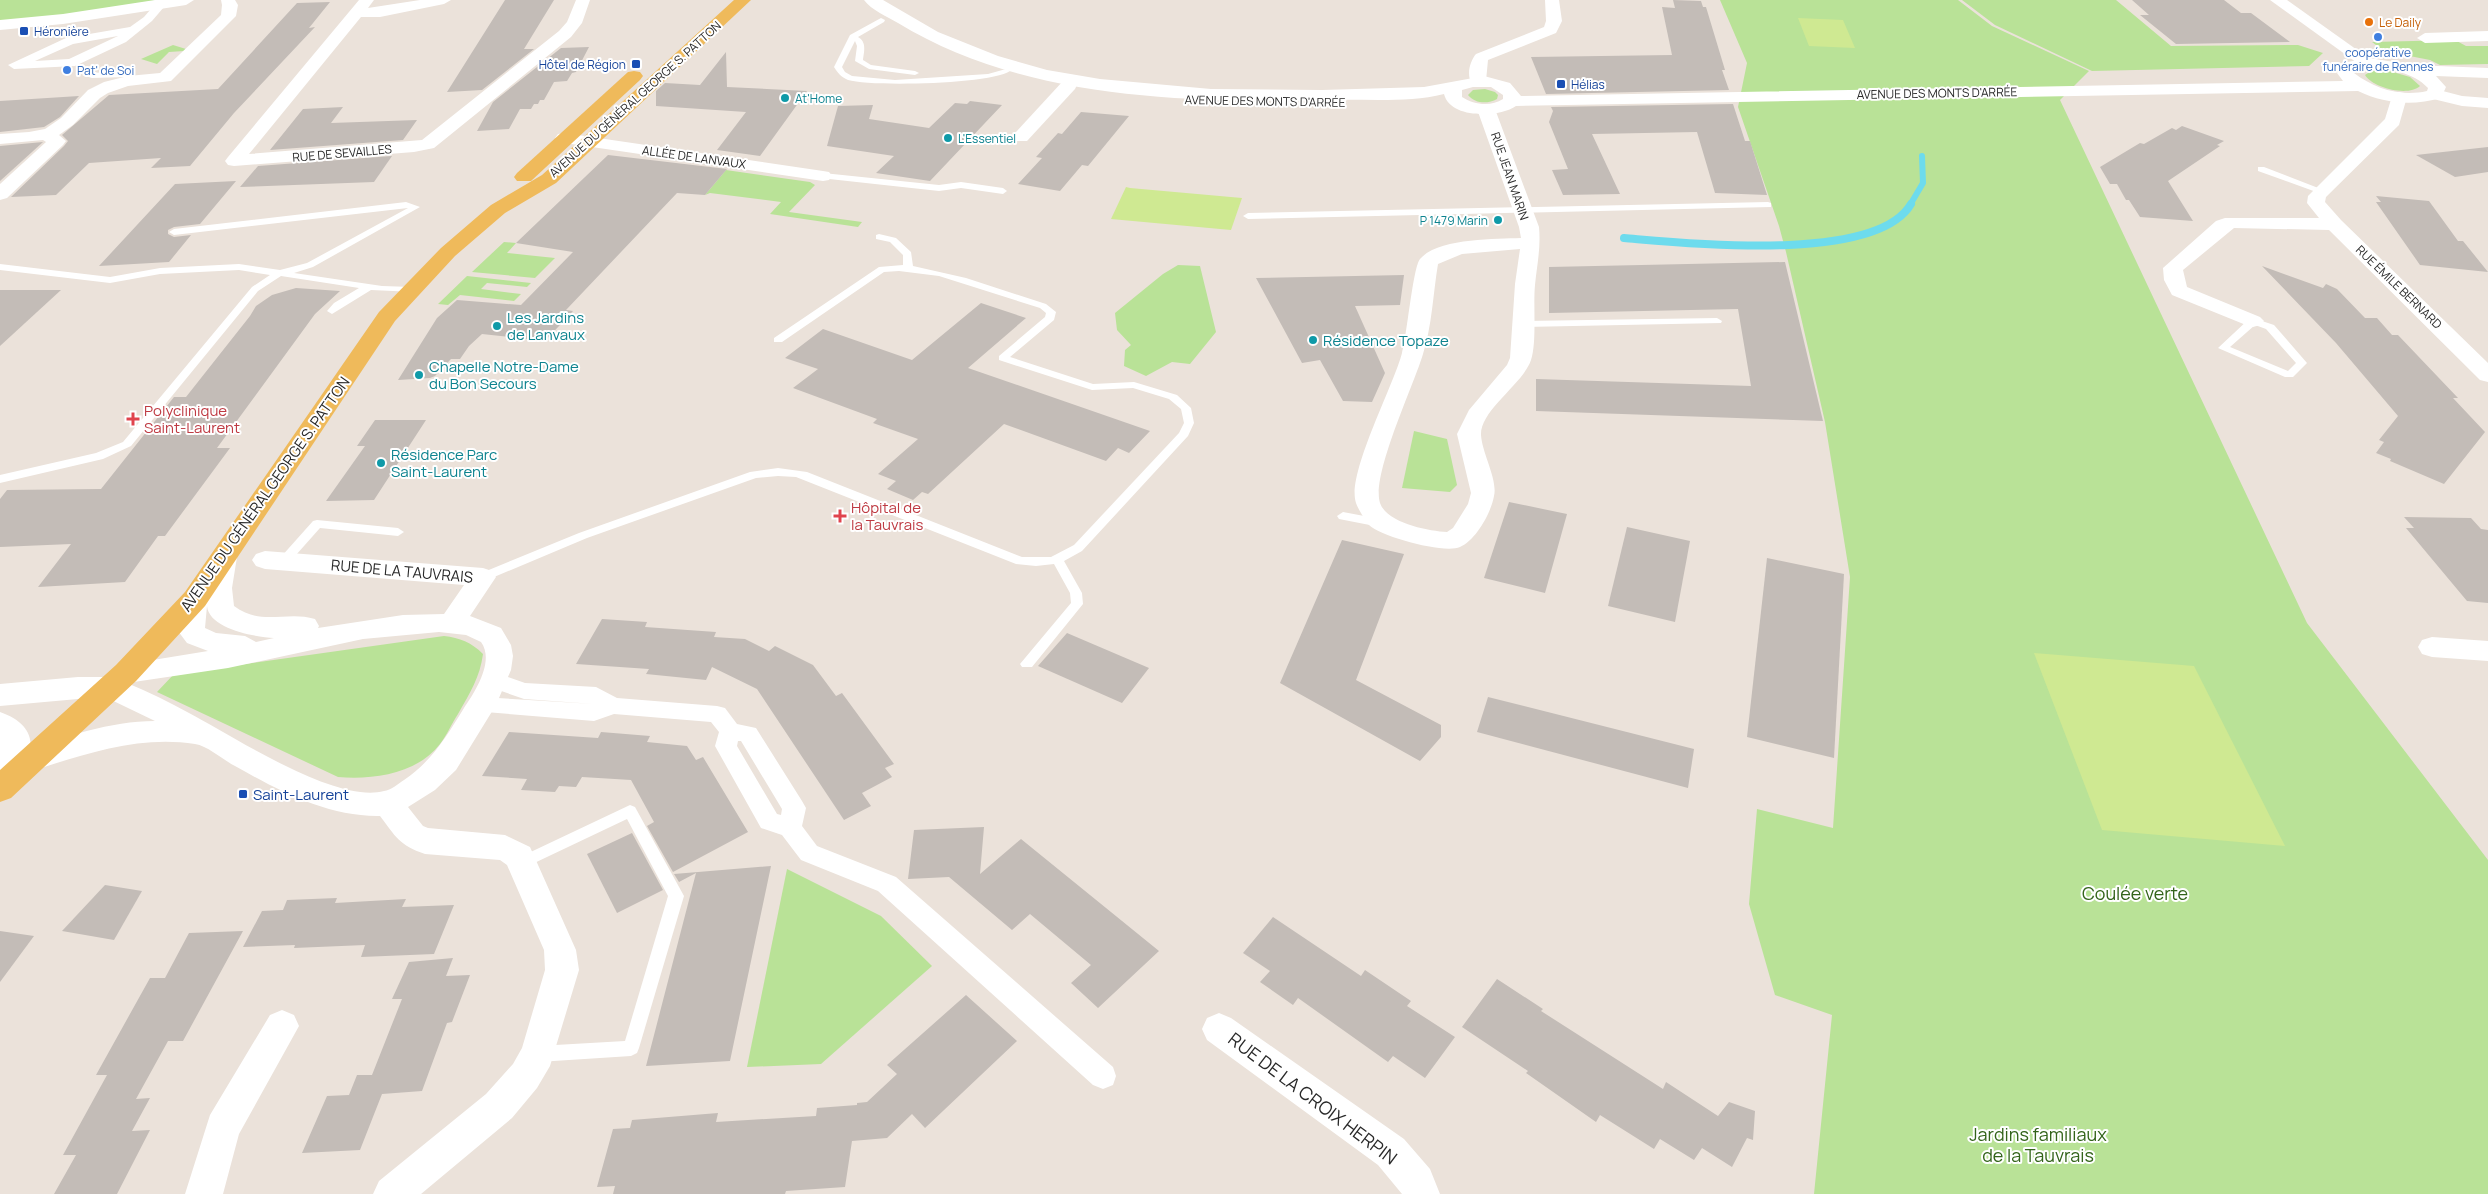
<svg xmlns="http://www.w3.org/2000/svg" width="2488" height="1194" font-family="Manrope,sans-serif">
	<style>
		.green { fill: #b9e297 }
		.pitch { fill: #cfe992 }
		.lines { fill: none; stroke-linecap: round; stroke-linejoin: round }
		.stream-far1 { stroke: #6ddbed; stroke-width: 6 }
		.stream { stroke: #6ddbed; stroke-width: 8 }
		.building { fill: #c3bcb7 }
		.service { fill: #fff; fill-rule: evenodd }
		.pedestrian { fill: #fff; fill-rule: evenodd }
		.minor { fill: #fff; fill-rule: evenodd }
		.tertiary { fill: #fff; fill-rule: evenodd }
		.primary { fill: #efba5b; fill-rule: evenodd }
		.food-dot { fill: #e8710a; stroke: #fff; stroke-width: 2 }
		.transit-dot { fill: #1a4fb4; stroke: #fff; stroke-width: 2 }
		.shop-dot { fill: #3f7fe0; stroke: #fff; stroke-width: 2 }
		.culture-dot { fill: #0f9aa8; stroke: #fff; stroke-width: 2 }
		.health-dot { fill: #e0444e; stroke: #fff; stroke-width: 2 }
		.labels { text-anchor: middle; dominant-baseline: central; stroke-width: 4; stroke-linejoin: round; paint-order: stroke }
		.far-food-label { font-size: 12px; fill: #c56008; stroke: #fff; text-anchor: start }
		.far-transit-label { font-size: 12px; fill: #164399; stroke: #fff; text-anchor: start }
		.far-shop-label { font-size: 12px; fill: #366cbe; stroke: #fff }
		.far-street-label { font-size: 12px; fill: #292929; stroke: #fff }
		.far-culture-label { font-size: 12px; fill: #0d838f; stroke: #fff; text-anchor: start }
		.culture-label { font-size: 15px; fill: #0d838f; stroke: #fff; text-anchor: start }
		.health-label { font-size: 15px; fill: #be3a42; stroke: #fff; text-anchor: start }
		.street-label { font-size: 15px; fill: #292929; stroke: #fff }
		.transit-label { font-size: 15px; fill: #164399; stroke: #fff; text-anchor: start }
		.near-park-label { font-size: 18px; fill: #33641a; stroke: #fff }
		.near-street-label { font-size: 18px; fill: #292929; stroke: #fff }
	</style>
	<rect width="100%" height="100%" fill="#ebe2da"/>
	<g class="green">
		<path d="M0,0h159l-101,16 -58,5z"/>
		<path d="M1720,0h238l34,26 97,45 -29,29 247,523 181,237v334h-674l18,-179 -57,-20 -26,-91 8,-95 76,19 17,-251 -25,-155 -39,-170 -7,-26 -41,-119 9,-44z"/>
		<path d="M1962,0h154l55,46 127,-1 25,8 -14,13 -217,5 -97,-46z"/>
		<path d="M2455,40l11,6h22v18l-48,1 -10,-5 -46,-9 -12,-9z"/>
		<path d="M173,45l13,4 -2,2 -15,1 -12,12 -16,-5z"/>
		<path d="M2386,70l24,7 10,9c-12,11 -47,2 -55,-11l6,-4z"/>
		<path d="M1485,89l10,3 3,3 -1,4c-9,5 -22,5 -29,-4l5,-5z"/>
		<path d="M726,170l84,12 5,3 -26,27 73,10 -4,5 -88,-13 11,-12 -71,-9 -5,2z"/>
		<path d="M504,242l12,1 -9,10 48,5 -20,20 -63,-6z"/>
		<path d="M1178,265l22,1 16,66 -26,32 -18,-2 -26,14 -22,-10 1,-16 6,-5 -14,-15 -2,-17 48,-39z"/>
		<path d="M467,276l64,7 -4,4 -40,-4 -6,6 40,5 -7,7 -54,-6 -12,10 -10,-1z"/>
		<path d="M1414,431l33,8 10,46 -7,7 -48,-4z"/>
		<path d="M444,636c16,2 27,6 39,18 -3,23 -13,39 -25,60 -6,9 -11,21 -18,30 -23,30 -67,36 -102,33l-181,-85 17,-18z"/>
		<path d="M787,869l94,47 51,50 -111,98 -74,3z"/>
	</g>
	<g class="pitch">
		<path d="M1798,18l45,2 12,28 -46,-2z"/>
		<path d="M1126,187l4,1 112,10 -11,32 -120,-11z"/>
		<path d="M2034,653l160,13 91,180 -183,-16z"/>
	</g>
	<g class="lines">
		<path class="stream-far1" d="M1910,205l13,-22 -1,-27"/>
		<path class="stream" d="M1624,238c61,5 252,26 287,-34"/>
	</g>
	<g class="building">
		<path d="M505,0h49l-30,49h10l-52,41 -35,2z"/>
		<path d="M1673,0l28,1 2,6h3l19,63h-3l7,20 -183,4 -15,-37 141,-2 -10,-48 13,1z"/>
		<path d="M2132,0h92l17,13h10l39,29 -114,2 -36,-29h9z"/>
		<path d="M330,2l-21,26 6,-1 -81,86 -44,53 -39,2 10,-10 -72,5 -33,32 -45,2 53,-51 4,-5 -6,-6 47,-40 109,-6 79,-86z"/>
		<path d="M589,47l-13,25 -4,1 -5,8 -13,1 -10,18h-4l-2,4h-4l-3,5h-11l-11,20 -32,2 16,-29 68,-54z"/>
		<path d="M726,52l1,35 80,4 -47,65 -43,-6 29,-38 -90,-6v-15l9,-8 35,2z"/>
		<path d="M79,96l-19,21 -16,10 -44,5v-31z"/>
		<path d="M970,101l32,4 -72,76 -54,-8 18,-17 -67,-10 11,-40 35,-1 -4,14 60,9 26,-25 12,1z"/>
		<path d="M1733,104l12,37h5l17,54 -52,-2 -18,-61 -105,2 28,60 -57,1 -11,-25 16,-1 -19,-47 4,-11 -2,-4z"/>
		<path d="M343,107l-12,16 86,-3 -14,20 -133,10 33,-41z"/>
		<path d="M1081,112l48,4 -41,50 -6,-1 -22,26 -42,-7 24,-26 -6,-1 22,-24 4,1z"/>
		<path d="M2182,126l42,15 -7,4 3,1 -52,35 25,40 -53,-4 -11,-17h-3l-9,-16h-7l-10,-17 40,-24 4,1 28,-16 4,2z"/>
		<path d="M43,142l-43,39v-35z"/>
		<path d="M2488,147v25l-33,5 -39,-22z"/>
		<path d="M608,155l119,14 -22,26 -28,-2 -111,117 7,1 -28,30 -63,-7 -13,12 -9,13h-9l-16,17 -5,2 -32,2 39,-62 20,-18 64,5 52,-53 -57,-9z"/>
		<path d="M392,156l-18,26 -134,5 18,-21z"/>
		<path d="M236,181l-36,43 -26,3 -6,3v4l6,3 17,-2 -22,27 -70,4 76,-82z"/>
		<path d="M2376,196l53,5 29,40h5l25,31 -68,-7 -44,-63h5z"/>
		<path d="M1785,262l38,159 -287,-10v-32l215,7 -13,-77 -189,4v-46z"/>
		<path d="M2262,266l61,22 3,-4 11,5 28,29h12l15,17h6l60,63h-5l32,34 -41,52 -54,-23 1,-2 -15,-6 8,-11 -5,-2 19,-24 -62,-73z"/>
		<path d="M1404,275l-4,30 -45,1 30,67 -13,29 -29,-1 -23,-41 -18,3 -46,-85z"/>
		<path d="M296,288l44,3 -25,23 -98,134h13l-65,88h-7l-33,46 -87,5 33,-43 -71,3v-48l7,-9 94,-1 73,-92h12l64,-81 6,-10 16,-11z"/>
		<path d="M0,290h61l-61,56z"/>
		<path d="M981,303l45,15 -58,50 182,63 -21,22 -11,-5 -12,13 -102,-37 -76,70 -6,-2 -9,8 -26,-11 9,-8 -18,-7 40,-35 -45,-16 4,-4 -84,-31 25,-19 -33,-11 38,-29 89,31z"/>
		<path d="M375,420h51l-52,80 -48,1 39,-55h-8z"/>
		<path d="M1509,502l58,12 -22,79 -61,-15z"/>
		<path d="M2404,517l67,1 10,11 7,1v73l-21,-2 -61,-73h8z"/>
		<path d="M1627,527l63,14 -15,81 -67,-16z"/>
		<path d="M1342,540l62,14 -48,126 85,45v12l-21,24 -140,-78z"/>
		<path d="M1767,558l77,16 -10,184 -87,-21z"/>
		<path d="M602,619l45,3 -2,5 71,5 -2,5 31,2 24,12 6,-5 38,19 23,31 6,-3 52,71 -9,4 7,9 -30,16 9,13 -27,14 -87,-131 -45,-22 -6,13 -60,-6 3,-5 -73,-5z"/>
		<path d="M1067,633l82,35 -27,35 -84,-37z"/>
		<path d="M1488,697l206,52 -6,39 -211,-56z"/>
		<path d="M509,732l89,6 3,-6 49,4 -3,6 40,4 9,14 7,-3 45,75 -75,40 -26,-46 7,-4 -23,-42 -49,-3 -6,10 -17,-1 -4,6 -34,-2 6,-11 -45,-3z"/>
		<path d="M984,827l-4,47 41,-35 138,112 -61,57 -27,-25 20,-18 -61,-51 -18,16 -63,-53 -41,2 6,-49z"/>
		<path d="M632,833l31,57 -46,23 -30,-59z"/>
		<path d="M771,866l-41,195 -84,5 50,-193 -17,9 -5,-8z"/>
		<path d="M105,885l37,6 -28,49 -52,-9z"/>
		<path d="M337,898l-2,5 71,-4 -4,8 52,-2 -20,49 -73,3 4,-12 -71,3 1,-3 -52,2 19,-36 21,-1 4,-10z"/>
		<path d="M1273,917l88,59 4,-6 46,31 -4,5 48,31 -30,41 -32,-22 -5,6 -90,-64 -5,7 -33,-23 10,-11 -27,-18z"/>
		<path d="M0,931l34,5 -34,46z"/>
		<path d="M243,931l-60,110h-15l-32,58 14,-1 -18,33 18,-1 -33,64h-63l22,-39h-13l44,-80h-11l54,-97h15l24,-45z"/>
		<path d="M453,958l-7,18 24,-1 -18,47 -5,1 -25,68 -40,3 -22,56 -58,3 25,-57 22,-1 8,-20h15l30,-76h-10l17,-37z"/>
		<path d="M1497,979l46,30 -2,2 122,78 3,-7 52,34 11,-14 26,9 -2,29 -6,-2 -15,29 -30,-19 -8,12 -34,-21 -6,10 -54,-34 -4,7 -70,-49 2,-2 -66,-44z"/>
		<path d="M966,995l51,46 -92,87 -13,-14 -25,24 -35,3 -7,46 -59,4 -1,3h-172l2,-8 -18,1 16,-58 17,-1 2,-8 86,-7 -2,9 100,-6 1,-8 40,-3v-2l10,-1 30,-28 -10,-9z"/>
	</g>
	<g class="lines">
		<g class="service">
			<path d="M881,18l4,2 -1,2 -26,15c9,5 6,15 5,23l8,5 44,6 4,2 -4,2 -46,-6 -14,-8 2,-15 -2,-5 -13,26 3,5 7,4 43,4 93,-6 18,-5 4,2c-18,13 -139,16 -162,9 -7,-3 -10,-7 -14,-13l16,-32z"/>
			<path d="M120,72l16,4 -7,6 -4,-2 1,-3 -34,1 -10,-3 4,-2z"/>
			<path d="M2258,167h6l62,24 -7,2 -61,-22z"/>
			<path d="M823,173l116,12 22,-3 42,6 4,3 -4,3 -42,-6 -22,3 -119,-13v-4z"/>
			<path d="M406,202l14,5 -107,60 -19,6 88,13 30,1 5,3 -2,2 -44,-2 -39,24 -5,-3 7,-8 25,-15 -78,-12 -23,15 -127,155 -28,13 -103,24v-8l96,-22 27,-11 129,-155 18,-12 -31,-5 -79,4 -50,9 -110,-13v-6l110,13 50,-9 79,-4 41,6 27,-7 101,-55 -234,27 -5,-3 5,-3z"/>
			<path d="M1768,202l3,1v4l-523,12 -5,-3 5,-3z"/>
			<path d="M879,234l17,4 15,14 2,14 53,12 80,26 10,8 -2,8 -44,37 83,27 41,-2 43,13 14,13 3,15 -6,13 -106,115 -18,10 18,32 1,11 -51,63h-10l-2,-3 51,-61 -1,-10 -16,-29 -18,2 -20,-2 -220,-87 -18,-1 -22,2 -169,60 -100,42h-8l-2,-3 2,-3 100,-41 171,-61 28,-4 29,4 215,85h29l23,-12 105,-112 5,-10 -3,-14 -12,-10 -36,-11 -41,2 -93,-30v-4l46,-39 1,-4 -6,-5 -101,-32 -40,-5 -15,1 -102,70h-8v-4l105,-71 24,-2v-10l-13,-13 -14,-3v-4z"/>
			<path d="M1717,318l5,3 -1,2 -198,4 -5,-3 5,-3z"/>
			<path d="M2253,318l21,7 33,38 -14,14h-8l-67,-29 31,-29zM2255,325l11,4 30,34 -8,8 -58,-24z"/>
			<path d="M1343,512l37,7 6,4 -6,4 -41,-8 -2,-3z"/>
			<path d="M317,520l81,8 6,4 -6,4 -78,-8 -32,36h-8l-2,-3 2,-3 33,-37z"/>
			<path d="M630,805l5,2 49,89 -45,152 -2,5 -6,3 -93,6 -6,-2 -2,-6 2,-6 6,-2 87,-5 43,-145 -41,-77 -99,47 -5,2 -5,-2 -2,-4 2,-4z"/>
		</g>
		<g class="pedestrian">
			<path d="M160,2l6,3 -2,2 -12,14 -26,21 -51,24 -61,3 -6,-4 58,-27 64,-11 14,-10 12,-14zM118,36l-49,23 -34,2 38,-17z"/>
			<path d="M494,672l31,11 71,4 21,11 100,8 8,2 12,16 19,4 46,73 4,7 -4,18 15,20 79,31 217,190 3,9 -3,9 -10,4 -10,-4 -215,-194 -77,-31 -19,-25 -21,-7 -46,-82 4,-14 -8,-10 -97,-8 -20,7 -121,-10 -3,-6 3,-6 8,-2 113,7 -70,-5 -37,-13 -4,-6 4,-6zM738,741h3l41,68 -1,6 -4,-1 -40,-68z"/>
		</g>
		<g class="minor">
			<path d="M221,0h14l3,5 -2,11 -65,65 -43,5 -20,7 -8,5 -27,27 -14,10 7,6 -3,4 -56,53 -7,2v-16l46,-42 -3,-2 -43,4v-10l29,-2 16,-3 16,-11 27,-28 16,-8 24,-6 32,-3 61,-58 1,-10z"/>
			<path d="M359,0h15l-6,8 52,-8h31l-7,4 -64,13h-19l-112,137 173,-14 137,-109 8,-9 9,-22h14l-8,23 -11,14 -137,111 -20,4 -180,14 -6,-1 -3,-4 3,-4z"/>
			<path d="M1545,0h14l3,21 -6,12 -68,27 -2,21 -2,3h-12c-6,-9 -2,-23 4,-30l68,-27 2,-6z"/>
			<path d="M2270,0h17l87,62 -2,3h-12z"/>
			<path d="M2488,31v10l-63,2 -8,-5 8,-5z"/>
			<path d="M1069,80l6,1 2,4 -2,4 -48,52h-12l-3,-4 3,-4 48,-52z"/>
			<path d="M2435,89l27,7 26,2v10l-26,-2 -33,-8 -2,-4 2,-4z"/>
			<path d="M2399,92l6,1 2,4 -8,28 -73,72 -1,5 16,18 147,143v19l-8,-2 -151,-150 -95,-2 -51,42 4,17 73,30 4,4 -4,4 -7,2 -7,-2 -74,-30 -8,-15 -1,-12 53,-47 9,-3h94l-12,-15 1,-7 77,-77 8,-26z"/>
			<path d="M1486,104l6,1 3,4 44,118c2,20 -2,38 -4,58 -2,20 2,57 -4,75 -8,24 -51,50 -50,75 1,18 17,45 13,61 -3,17 -18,44 -34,51 -16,7 -78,-10 -91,-22 -4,-5 -11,-16 -13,-22 -10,-28 38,-118 46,-150 5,-17 11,-86 18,-94 18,-21 75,-20 101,-21l-2,-11 -42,-118 3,-4zM1520,249l-5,35 -5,74 -3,7 -38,45 -12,24 14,59 -3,11 -15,24 -6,4c-19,-1 -60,-9 -67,-29 -9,-28 34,-118 43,-149 9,-28 10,-60 15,-90l24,-10z"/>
			<path d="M564,133l259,38 6,1 3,4 -3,4 -6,1 -265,-39 -3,-4 3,-4z"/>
			<path d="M224,548l9,3 4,6 -5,31 2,18c28,21 52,4 81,13l4,7 -1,2 85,-13 41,-1 20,-29 -199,-16 -9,-3 -4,-6 4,-6 9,-3 218,17 9,3 4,6 -26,39 31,12 10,17 2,11 -2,14 -15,35 -40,65 -21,20 -27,17 15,19 5,2 77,7 25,12 46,103 3,20 -29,96 -13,22 -25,30 -91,76h-48l6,-13 107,-87 27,-30 9,-16 23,-78 -1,-20 -37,-85 -7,-5 -75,-6c-26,-9 -29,-17 -45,-38 -52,1 -101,-25 -145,-50 -12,-6 -27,-20 -40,-22 -55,-9 -111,10 -163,27l-10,-4 -5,-8 5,-8c43,-14 88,-30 133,-30l-54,-26 -4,-7 4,-7 10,-4 4,2 -3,-6 4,-7 92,-15 -21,-8 -9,-12 4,-32 4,-7 9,-2 9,2 3,4 4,-39 4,-6zM207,606c2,23 48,31 67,32l-18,4 -11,-6 -29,-3 -11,-5zM439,632l27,3 15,7c14,19 -6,50 -17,66 -18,29 -31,52 -60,72 -6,4 -13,10 -20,11 -49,13 -151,-55 -195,-78 -20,-11 -40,-21 -62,-30l101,-15 135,-29z"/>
			<path d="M2432,637l56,4v20l-56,-4 -10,-3 -4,-7 4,-7z"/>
			<path d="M282,1010l12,5 5,11 -60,108 -16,60h-38l25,-79 60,-100z"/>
			<path d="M1219,1013l12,5 173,121 26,30 10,25h-38l-24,-29 -171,-125 -5,-11 5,-11z"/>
		</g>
		<g class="tertiary">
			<path d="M155,0h39l-8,5 -123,19 -63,6v-10l63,-6z"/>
			<path d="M864,0h19l55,32 60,24 49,14 53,9 111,10 111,1 102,-3 60,-11 26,7 11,13 822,-15 -6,-8 5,-10 27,-5 44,7 75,3v10l-52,-2 10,11 -5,11c-28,8 -56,6 -83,-7l-842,15c-17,12 -66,13 -72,-12 -36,9 -76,5 -113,6 -142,3 -307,0 -433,-77 -10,-6 -27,-13 -34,-23zM2369,68c21,1 44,4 59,20l-1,3c-26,6 -52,-2 -73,-18l1,-3zM1473,87h18l12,8v4c-12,8 -29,6 -41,-2v-7z"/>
			<path d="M78,677h33l10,3 5,8 -5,8 -10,3h-33l-78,7v-22z"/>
			<path d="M0,712c32,11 38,32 23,61 -7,13 -9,20 -23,25z"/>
		</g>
		<g class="primary">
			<path d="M734,0h17l-195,183 -51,30 -50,43 -60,65 -190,285 -69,75 -125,117 -11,4v-32l116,-105 69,-73 194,-280 62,-64 50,-43 51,-30z"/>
			<path d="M634,71l6,1 3,4 -3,4 -109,101h-14l-3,-4 3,-4 111,-101z"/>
		</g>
	</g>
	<circle class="food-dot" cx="2369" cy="22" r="5"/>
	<g class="transit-dot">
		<rect x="19" y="26" width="10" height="10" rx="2.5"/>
		<rect x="631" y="59" width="10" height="10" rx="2.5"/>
		<rect x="1556" y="79" width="10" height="10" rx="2.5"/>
		<rect x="238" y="789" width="10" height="10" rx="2.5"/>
	</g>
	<g class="shop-dot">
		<circle cx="2378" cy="37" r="5"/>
		<circle cx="67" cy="70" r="5"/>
	</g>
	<g class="culture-dot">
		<circle cx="785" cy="98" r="5"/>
		<circle cx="948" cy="138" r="5"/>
		<circle cx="1498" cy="220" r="5"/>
		<circle cx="497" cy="326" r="5"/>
		<circle cx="1313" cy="340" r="5"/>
		<circle cx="419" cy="375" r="5"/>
		<circle cx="381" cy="463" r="5"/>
	</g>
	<g class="health-dot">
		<path d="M130.5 411.5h5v5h5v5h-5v5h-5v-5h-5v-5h5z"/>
		<path d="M837.5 508.5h5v5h5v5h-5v5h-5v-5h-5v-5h5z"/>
	</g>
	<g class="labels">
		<g class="far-food-label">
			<text x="2379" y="22">Le Daily</text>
		</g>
		<g class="far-transit-label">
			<text x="34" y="31">Héronière</text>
			<text x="626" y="64" text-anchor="end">Hôtel de Région</text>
			<text x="1571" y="84">Hélias</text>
		</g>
		<g class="far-shop-label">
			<text x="2378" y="52">coopérative<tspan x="2378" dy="14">funéraire de Rennes</tspan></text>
			<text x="77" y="70" text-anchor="start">Pat' de Soi</text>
		</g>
		<g class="far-street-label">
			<text transform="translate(1937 93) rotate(-1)">AVENUE DES MONTS D'ARRÉE</text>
			<text transform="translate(635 99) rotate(-42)">AVENUE DU GÉNÉRAL GEORGE S. PATTON</text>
			<text transform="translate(1265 101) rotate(1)">AVENUE DES MONTS D'ARRÉE</text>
			<text transform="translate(342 153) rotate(-5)">RUE DE SEVAILLES</text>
			<text transform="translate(694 157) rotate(8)">ALLÉE DE LANVAUX</text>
			<text transform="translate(1510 176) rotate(71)">RUE JEAN MARIN</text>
			<text transform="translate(2399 287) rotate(44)">RUE ÉMILE BERNARD</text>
		</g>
		<g class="far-culture-label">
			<text x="795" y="98">At'Home</text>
			<text x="958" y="138">L'Essentiel</text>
			<text x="1488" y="220" text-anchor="end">P 1479 Marin</text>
		</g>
		<g class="culture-label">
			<text x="507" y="317">Les Jardins<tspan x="507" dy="17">de Lanvaux</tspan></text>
			<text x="1323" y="340">Résidence Topaze</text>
			<text x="429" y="366">Chapelle Notre-Dame<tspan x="429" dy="17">du Bon Secours</tspan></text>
			<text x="391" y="454">Résidence Parc<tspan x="391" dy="17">Saint-Laurent</tspan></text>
		</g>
		<g class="health-label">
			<text x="144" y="410">Polyclinique<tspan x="144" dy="17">Saint-Laurent</tspan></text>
			<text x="851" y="507">Hôpital de<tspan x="851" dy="17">la Tauvrais</tspan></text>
		</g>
		<g class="street-label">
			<text transform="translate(265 494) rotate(-55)">AVENUE DU GÉNÉRAL GEORGE S. PATTON</text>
			<text transform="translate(402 571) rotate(5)">RUE DE LA TAUVRAIS</text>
		</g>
		<g class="transit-label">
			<text x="253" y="794">Saint-Laurent</text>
		</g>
		<g class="near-park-label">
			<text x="2135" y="893">Coulée verte</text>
			<text x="2038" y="1134">Jardins familiaux<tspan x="2038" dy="21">de la Tauvrais</tspan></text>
		</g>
		<g class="near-street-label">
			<text transform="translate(1313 1098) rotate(37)">RUE DE LA CROIX HERPIN</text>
		</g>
	</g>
</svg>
